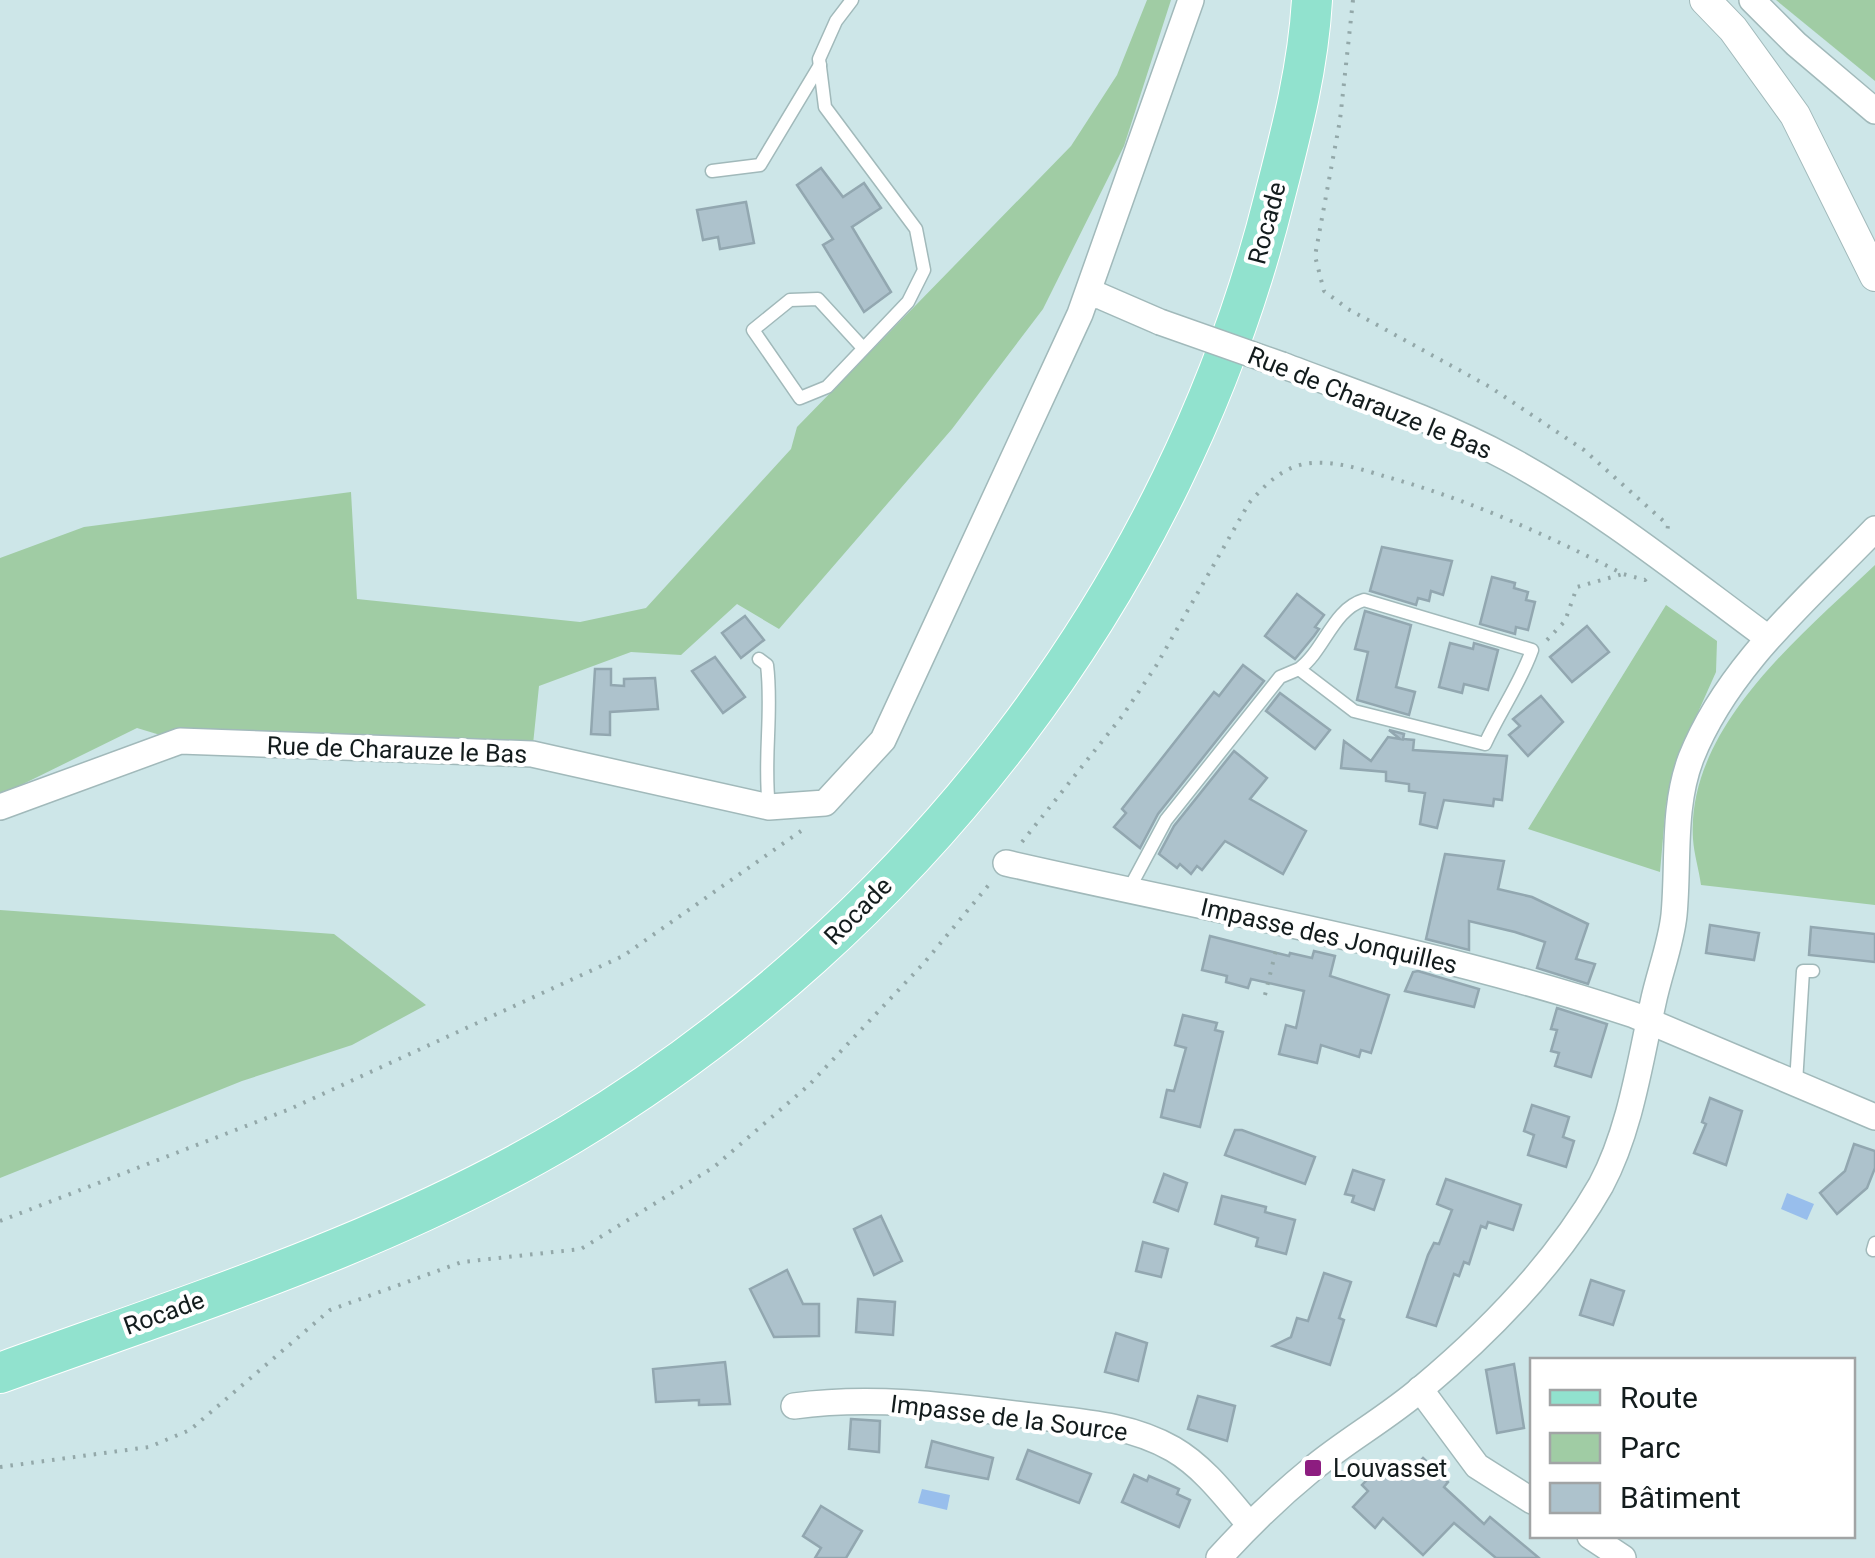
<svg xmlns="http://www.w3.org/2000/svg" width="1875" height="1558" font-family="Roboto,sans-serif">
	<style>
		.green { fill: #a0cca4 }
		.water { fill: #98beec }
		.building { fill: #adc2cc; stroke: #92a7b0; stroke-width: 2.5 }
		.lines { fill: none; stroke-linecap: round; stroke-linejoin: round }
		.service-casing { stroke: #a1b9ba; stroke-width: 15 }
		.minor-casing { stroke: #a1b9ba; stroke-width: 28 }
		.tertiary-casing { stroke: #a1b9ba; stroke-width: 32 }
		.primary-casing { stroke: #fff; stroke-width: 42 }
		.path { stroke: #93a8a9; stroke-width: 4; stroke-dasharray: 2.5 8; stroke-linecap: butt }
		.service { stroke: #fff; stroke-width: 12 }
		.minor { stroke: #fff; stroke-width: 25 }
		.tertiary { stroke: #fff; stroke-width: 30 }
		.primary { stroke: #91e2ce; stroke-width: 40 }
		.minor-bridge-casing { stroke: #a1b9ba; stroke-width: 28; stroke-linecap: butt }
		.minor-bridge { stroke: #fff; stroke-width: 25 }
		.poi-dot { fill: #8d1d80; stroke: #fff; stroke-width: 4 }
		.labels { text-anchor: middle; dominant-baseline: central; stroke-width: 8; stroke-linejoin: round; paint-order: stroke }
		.street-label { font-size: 25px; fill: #131c1d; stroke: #fff }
		.poi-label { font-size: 25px; fill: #131c1d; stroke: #fff; text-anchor: start }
	</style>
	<rect width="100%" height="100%" fill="#cde6e8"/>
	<g class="green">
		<path d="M1147,0h24l-47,146 -81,163 -91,120 -173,200 -42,-25 -56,51 -50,-3 -92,34 -7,68 -352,-13 -43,-13 -120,59 -17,19v-248l84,-31 267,-35 6,107 223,23 66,-14 145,-159 6,-22 274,-281 46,-71z"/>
		<path d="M1776,0h99v81z"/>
		<path d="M1875,565v340l-174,-20c-2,-15 -7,-31 -8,-46 -7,-112 109,-204 182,-274z"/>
		<path d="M1666,605l51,36 -1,31 -38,85 -12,47 -6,68 -132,-43z"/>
		<path d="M0,910l334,24 92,71 -74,40 -110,36 -242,97z"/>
	</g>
	<g class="water">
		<path d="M1787,1193l27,11 -7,16 -26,-11z"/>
		<path d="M922,1489l28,6 -3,15 -29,-7z"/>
	</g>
	<g class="building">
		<path d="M821,168l22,29 21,-14 17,25 -29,19 39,65 -27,20 -41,-67 10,-6 -36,-54z"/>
		<path d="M746,202l8,41 -34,6 -2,-12 -15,3 -6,-30z"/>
		<path d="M1382,547l70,14 -9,34 -12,-4 -2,10 -11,-3 -2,7 -46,-14z"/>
		<path d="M1492,577l23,6 -1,5 14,4 -2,8 9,2 -7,28 -12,-3 -1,7 -35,-10z"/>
		<path d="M1297,594l27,21 -9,12 4,2 -5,7 -19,23 -30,-23z"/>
		<path d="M1365,611l46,14 -15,62 19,5 -6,23 -52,-15 11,-48 -13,-3z"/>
		<path d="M745,616l19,24 -23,18 -19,-25z"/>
		<path d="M1587,626l22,26 -37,30 -22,-25z"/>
		<path d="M1450,643l23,6 1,-6 24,7 -10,40 -24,-6 -2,9 -23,-6z"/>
		<path d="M715,657l30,40 -22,16 -31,-42z"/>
		<path d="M1243,665l21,16 -106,133 -18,34 -26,-21 12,-14 -4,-4 92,-117 5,4z"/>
		<path d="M595,669h16v16l13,1v-7l31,-1 3,31 -48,3v23l-19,-1z"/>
		<path d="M1280,693l50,37 -15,19 -49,-38z"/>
		<path d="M1541,696l22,26 -35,34 -19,-21 11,-9 -7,-7z"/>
		<path d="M1389,730l15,4 -1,5 11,1 -1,10 94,6 -5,44 -8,-1 -1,7 -49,-6 -7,28 -17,-4 5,-31 -16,-2v-7l-23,-3v-9l-45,-4 3,-27 27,20 17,-24 12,2z"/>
		<path d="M1234,751l33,27 -17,21 56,32 -23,43 -58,-33 -23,29 -5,-4 -6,8 -11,-10 -3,4 -18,-14 15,-28z"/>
		<path d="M1445,854l59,7 -6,28 34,8 56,27 -12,35 19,5 -7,20 -51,-16 8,-26 -30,-10 -46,-11v29l-43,-11z"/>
		<path d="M1710,925l49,8 -5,27 -48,-7z"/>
		<path d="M1811,927l64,7v28l-66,-7z"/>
		<path d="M1210,936l79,20 1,-3 22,5 2,-7 21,5 -5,20 59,19 -18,58 -10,-3 -2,7 -38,-12 -4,18 -38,-9 7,-29 10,3 8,-37 -53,-12 -3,9 -22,-6 1,-6 -25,-6z"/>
		<path d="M1418,971l61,18 -5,18 -69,-16 8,-19z"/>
		<path d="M1557,1008l50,16 -16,53 -36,-11 4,-13 -8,-2 6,-21 -6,-1z"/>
		<path d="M1183,1015l34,8 -2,7 8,2 -23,95 -39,-10 6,-27 7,1 12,-43 -11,-3z"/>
		<path d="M1710,1098l32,13 -16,54 -32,-12 12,-29 -4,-2z"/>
		<path d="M1532,1105l37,12 -6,20 11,4 -8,26 -38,-12 6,-20 -10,-4z"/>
		<path d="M1235,1130h7l73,27 -10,27 -80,-29z"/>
		<path d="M1854,1144l21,7v17l-8,20 -30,26 -17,-21 25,-22z"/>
		<path d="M1353,1170l31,10 -10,30 -22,-8 2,-6 -9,-2z"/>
		<path d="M1164,1174l23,9 -9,28 -24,-9z"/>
		<path d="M1446,1179l75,26 -8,25 -25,-8 -2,6 -5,-2 -12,38 -5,-2 -5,14 -5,-2 -18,52 -29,-9 21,-62 6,-12 5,1 13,-34 -15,-6z"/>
		<path d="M1222,1196l44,11 -1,5 30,8 -9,34 -30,-8 2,-8 -43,-14z"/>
		<path d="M881,1216l21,45 -28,14 -20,-46z"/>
		<path d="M1143,1242l25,7 -7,28 -25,-6z"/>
		<path d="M787,1270l16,34h16v32l-45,1 -24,-48z"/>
		<path d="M1324,1273l27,9 -12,36 5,2 -14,45 -57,-19 18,-9 6,-19 11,3z"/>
		<path d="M1591,1280l33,11 -11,34 -33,-10z"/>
		<path d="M858,1299l37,3 -2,33 -37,-3z"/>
		<path d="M1116,1333l31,10 -9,38 -33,-9z"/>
		<path d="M725,1362l5,42 -31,1v-5l-43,2 -3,-33z"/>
		<path d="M1514,1364l10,64 -27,5 -11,-63z"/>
		<path d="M1198,1396l37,10 -8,35 -39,-12z"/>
		<path d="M851,1419l29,2 -1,31 -30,-3z"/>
		<path d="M932,1441l61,17 -5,21 -62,-12z"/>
		<path d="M1028,1450l63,24 -12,29 -62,-24z"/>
		<path d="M1423,1458l25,24 -4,5 40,37 6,-7 49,41h-43l-42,-35 -31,32 -40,-37 -8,10 -22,-21 15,-16 -6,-6 23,-24 19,18z"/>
		<path d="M1134,1475l13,6 2,-5 30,13 -2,5 13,6 -11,27 -57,-25z"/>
		<path d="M821,1506l41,25 -16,27h-31l6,-10 -18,-12z"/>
	</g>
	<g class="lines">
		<defs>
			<g id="service">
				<path d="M852,0l-16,21 -17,38 6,48 91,122 8,41 -16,32 -81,85 -27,11 -47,-68 37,-30 28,-1 45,49"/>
				<path d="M712,171l48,-6 60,-100"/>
				<path d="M759,659l8,6c6,47 -4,95 2,142"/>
				<path d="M1128,891l38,-71 114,-143 19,-8 55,42 131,33c15,-33 35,-60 47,-94l-168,-50c-31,9 -40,51 -65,69"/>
				<path d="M1796,1083l7,-112h10"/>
				<path d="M1873,1250l2,-7"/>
			</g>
			<g id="minor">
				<path d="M1752,0l44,44 79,67"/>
				<path d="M1089,295l11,1 60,26"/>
				<path d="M1282,365c76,29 155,55 227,94 92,50 175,117 259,179"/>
				<path d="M0,807l180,-66 352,13 237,53 56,-4 58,-63 197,-426 111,-314"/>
				<path d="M1006,863c209,48 423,84 628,152l241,102"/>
				<path d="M1420,1389l57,77 55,35"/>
				<path d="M794,1406c80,-11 158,0 238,10 49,6 97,8 141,33 31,18 53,48 76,75"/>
				<path d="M1590,1536l33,22"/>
				<path d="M1219,1558c29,-32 60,-62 93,-89 35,-29 75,-51 110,-81 68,-57 135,-126 179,-203 29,-54 39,-123 52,-182 6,-29 18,-59 21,-88 5,-53 -2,-107 17,-157 37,-93 117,-159 184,-229"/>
			</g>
			<path id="tertiary" d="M1705,0l28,29 62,86 80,161"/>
			<path id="primary" d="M0,1373c193,-70 394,-133 571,-239 342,-206 606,-546 703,-935 17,-66 34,-130 38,-199"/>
		</defs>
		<use href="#service" class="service-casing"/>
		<use href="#minor" class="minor-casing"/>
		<use href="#tertiary" class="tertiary-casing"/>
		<use href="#primary" class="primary-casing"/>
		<g class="path">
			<path d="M1353,0l-13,120 -25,136 9,35 24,18 142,78 94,63 84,75 -1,9"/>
			<path d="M1547,640l18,-19 12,-34 46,-13"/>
			<path d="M1022,842l101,-127 33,-49 93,-163c17,-19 35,-38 63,-40 25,-2 52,7 75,14 83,23 160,58 236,97l22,6 3,-3"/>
			<path d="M1265,995l12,-49"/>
			<path d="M0,1221l290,-112 333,-153 178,-125"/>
			<path d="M0,1467l149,-20 41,-17 140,-120 132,-48 119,-13 133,-82 95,-82 115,-122 68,-82"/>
		</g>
		<use href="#service" class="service"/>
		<use href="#minor" class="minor"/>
		<use href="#tertiary" class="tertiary"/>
		<use href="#primary" class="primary"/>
		<defs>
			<path id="minor-bridge" d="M1160,322l122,43"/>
		</defs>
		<use href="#minor-bridge" class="minor-bridge-casing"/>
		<use href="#minor-bridge" class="minor-bridge"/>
	</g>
	<rect class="poi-dot" x="1303" y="1458" width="20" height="20" rx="5"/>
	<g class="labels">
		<g class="street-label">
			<text transform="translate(1267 223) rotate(-75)">Rocade</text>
			<text transform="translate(1370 403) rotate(22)">Rue de Charauze le Bas</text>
			<text transform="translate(397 750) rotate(2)">Rue de Charauze le Bas</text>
			<text transform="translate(858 911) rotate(-45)">Rocade</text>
			<text transform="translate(1329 936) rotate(13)">Impasse des Jonquilles</text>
			<text transform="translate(164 1313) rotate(-20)">Rocade</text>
			<text transform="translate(1009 1418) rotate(7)">Impasse de la Source</text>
		</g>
		<g class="poi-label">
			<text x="1333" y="1468">Louvasset</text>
		</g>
	</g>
	<rect x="1530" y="1358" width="325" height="180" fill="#ffffff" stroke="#a1a4a5" stroke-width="2.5"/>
	<rect x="1550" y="1390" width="50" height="15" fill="#91e2ce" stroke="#a1a4a5" stroke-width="2.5"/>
	<text x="1620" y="1408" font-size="30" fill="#131c1d">Route</text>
	<rect x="1550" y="1433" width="50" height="30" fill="#a0cca4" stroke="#a1a4a5" stroke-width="2.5"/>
	<text x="1620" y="1458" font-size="30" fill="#131c1d">Parc</text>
	<rect x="1550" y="1483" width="50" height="30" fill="#adc2cc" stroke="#a1a4a5" stroke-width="2.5"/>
	<text x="1620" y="1508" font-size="30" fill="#131c1d">Bâtiment</text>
</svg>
